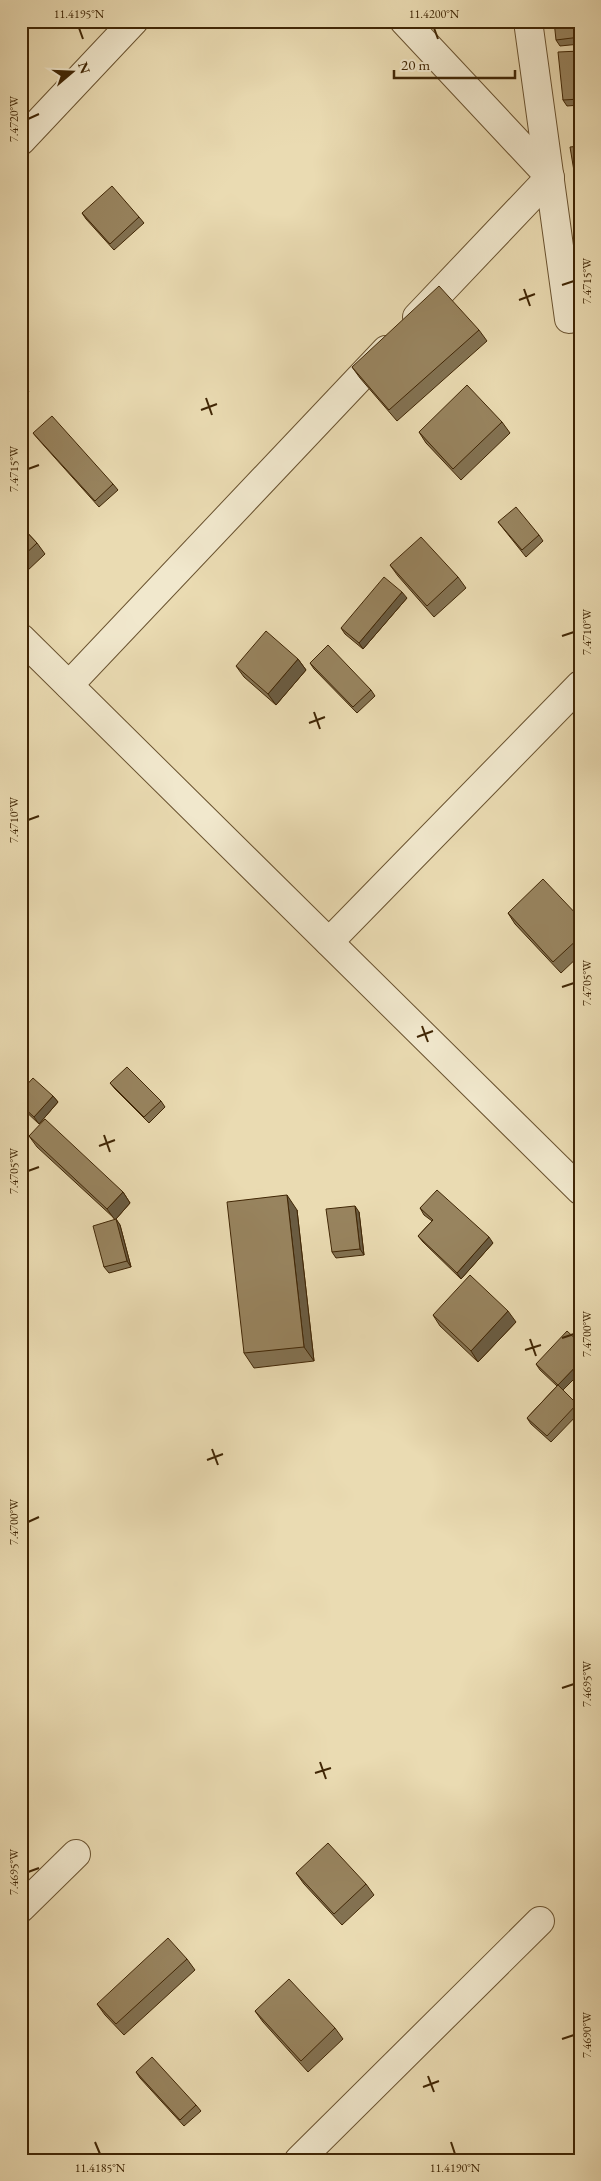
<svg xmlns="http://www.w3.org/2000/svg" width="601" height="2181" font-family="'EB Garamond',serif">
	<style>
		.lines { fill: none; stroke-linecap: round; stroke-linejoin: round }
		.minor-casing { stroke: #6a5330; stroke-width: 30 }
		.minor { stroke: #f1e8cd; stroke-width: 28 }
		.wall { fill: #837252; stroke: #402605 }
		.shaded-wall { fill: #6a5c42; stroke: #402605 }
		.building { fill: #98845f; stroke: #402605 }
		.ticks { fill: none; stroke: #402605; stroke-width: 2 }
		.neatline { fill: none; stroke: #402605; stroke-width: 2 }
		.ticks-label { font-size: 12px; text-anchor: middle; fill: #402605 }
	</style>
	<rect width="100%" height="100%" fill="#eadbb2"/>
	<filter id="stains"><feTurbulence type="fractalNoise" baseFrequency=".004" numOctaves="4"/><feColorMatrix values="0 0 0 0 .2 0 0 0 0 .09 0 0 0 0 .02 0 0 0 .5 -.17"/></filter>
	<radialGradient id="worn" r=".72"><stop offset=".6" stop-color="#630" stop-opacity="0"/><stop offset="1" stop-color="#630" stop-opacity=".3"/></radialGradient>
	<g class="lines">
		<defs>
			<g id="minor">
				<path d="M404,21l146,156 -133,140"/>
				<path d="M528,21l41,298 11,-2"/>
				<path d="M21,141l113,-120"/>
				<path d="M21,638l559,552"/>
				<path d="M69,685l317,-335"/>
				<path d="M329,942l251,-257"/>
				<path d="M21,1908l55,-54"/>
				<path d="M299,2160l241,-239"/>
			</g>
		</defs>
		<use href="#minor" class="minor-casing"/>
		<use href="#minor" class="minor"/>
	</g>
	<g class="wall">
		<path d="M580,21v23l-20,2 -4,-6z"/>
		<path d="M580,51v54l-13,1 -4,-6z"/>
		<path d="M82,213l57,4 5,6 -30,27 -28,-31z"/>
		<path d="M479,330l8,11 -90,80 -37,-43 -8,-11z"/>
		<path d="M502,422l8,11 -49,47 -35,-37 -7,-11z"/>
		<path d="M33,433l80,51 5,6 -19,17 -61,-68z"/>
		<path d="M498,522l41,13 4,6 -17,16z"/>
		<path d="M21,526l16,17 8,11 -19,18 -5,-5z"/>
		<path d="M390,565l68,12 8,11 -32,29 -36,-41z"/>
		<path d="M407,598l-44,51 -18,-15 -4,-6z"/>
		<path d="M298,659l8,11 -30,35 -32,-28 -8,-11z"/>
		<path d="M310,663l61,27 4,6 -18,17 -43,-44z"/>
		<path d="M508,913l72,5v37l-19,18 -46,-49z"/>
		<path d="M110,1083l51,18 4,6 -16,16 -34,-34z"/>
		<path d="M21,1091l32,5 5,6 -19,22 -18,-17z"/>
		<path d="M29,1136l94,56 7,11 -14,16 4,6 11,42 -22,6 -5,-6 11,-48 -78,-72z"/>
		<path d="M420,1208l73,35 -32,36 -38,-37 -5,-6 14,-15 -8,-6z"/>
		<path d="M297,1210l17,151 -60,7 -10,-15z"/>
		<path d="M359,1212l5,43 -28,3 -4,-6z"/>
		<path d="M433,1315l83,7 -38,40 -38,-36z"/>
		<path d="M580,1343v30l-17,17 17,17v5l-29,30 -20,-18 -4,-6 30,-32 -17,-16 -4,-6z"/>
		<path d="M296,1873l70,11 8,11 -32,30 -38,-41z"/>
		<path d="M187,1959l8,11 -71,65 -19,-20 -8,-11z"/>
		<path d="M255,2011l80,17 8,11 -35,33 -45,-50z"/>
		<path d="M136,2072l60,33 5,6 -17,15 -44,-48z"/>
	</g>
	<g class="shaded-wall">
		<path d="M25,386l4,6 -8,8v-11z"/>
		<path d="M402,592l5,6 -44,51 -4,-6z"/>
		<path d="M298,659l8,11 -30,35 -8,-11z"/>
		<path d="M53,1096l5,6 -19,22 -5,-7z"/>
		<path d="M123,1192l7,11 -14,16 4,6 11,42 -4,-6 -12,-41 -8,-11z"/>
		<path d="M287,1195l10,15 17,151 -10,-14z"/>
		<path d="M355,1206l4,6 5,43 -4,-6z"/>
		<path d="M489,1237l4,6 -32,36 -4,-6z"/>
		<path d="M508,1311l8,11 -38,40 -7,-11z"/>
		<path d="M580,1362v11l-18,18 -4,-6z"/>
	</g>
	<g class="building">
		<path d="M554,21h25l1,16 -24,3z"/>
		<path d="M580,51v48l-17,1 -5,-48z"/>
		<path d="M580,146v61l-10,-60z"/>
		<path d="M112,186l27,31 -29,27 -28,-31z"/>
		<path d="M439,286l40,44 -90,80 -37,-43z"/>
		<path d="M21,382l4,4 -4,3z"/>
		<path d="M467,385l35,37 -49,47 -34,-37z"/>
		<path d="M52,416l61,68 -18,17 -62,-68z"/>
		<path d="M516,507l23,28 -17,15 -24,-28z"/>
		<path d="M21,526l16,17 -16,15z"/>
		<path d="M421,537l37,40 -31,29 -37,-41z"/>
		<path d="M384,577l18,15 -43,51 -18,-15z"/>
		<path d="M266,631l32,28 -30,35 -32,-28z"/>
		<path d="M328,645l43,45 -18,17 -43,-44z"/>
		<path d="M543,879l37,39v19l-27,25 -45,-49z"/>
		<path d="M127,1067l34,34 -17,16 -34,-34z"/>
		<path d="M33,1078l20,18 -19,21 -13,-12v-14z"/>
		<path d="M45,1119l78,73 -16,17 -78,-73z"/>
		<path d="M437,1190l52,47 -32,36 -39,-37 15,-16 -13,-12z"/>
		<path d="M287,1195l17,152 -60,6 -17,-151z"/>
		<path d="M355,1206l5,43 -28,3 -6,-43z"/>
		<path d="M116,1219l11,42 -23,6 -11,-41z"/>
		<path d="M470,1275l38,36 -37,40 -38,-36z"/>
		<path d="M567,1331l13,12v19l-22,23 -22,-21z"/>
		<path d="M558,1385l19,19 -30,32 -20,-18z"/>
		<path d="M328,1843l38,41 -32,30 -38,-41z"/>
		<path d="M168,1938l19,21 -71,65 -19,-20z"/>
		<path d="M289,1979l46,49 -34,33 -46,-50z"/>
		<path d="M152,2057l44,48 -16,15 -44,-48z"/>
	</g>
	<path class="ticks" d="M79,28l4,11M434,28l4,11M28,119l11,-5M562,285l12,-4M524,289l6,17M519,300l16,-6M206,398l6,17M201,410l16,-6M28,469l11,-4M562,636l12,-4M314,712l6,17M309,723l16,-6M28,820l11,-4M562,987l12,-4M422,1026l6,16M417,1037l16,-6M104,1135l6,17M99,1146l16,-6M28,1171l11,-4M562,1338l12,-4M530,1339l6,17M525,1350l16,-5M212,1449l6,16M207,1460l16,-6M28,1522l11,-5M562,1688l12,-4M320,1762l6,17M315,1773l16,-5M28,1872l11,-4M562,2039l12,-4M428,2076l6,16M423,2087l16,-6M95,2142l5,12M451,2142l4,12"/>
	<rect width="601" height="2181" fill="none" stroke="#eadbb2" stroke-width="55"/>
	<g transform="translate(72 72) rotate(71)" stroke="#f1e8cd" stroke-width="4" paint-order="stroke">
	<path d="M0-4L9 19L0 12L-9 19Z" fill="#402605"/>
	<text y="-8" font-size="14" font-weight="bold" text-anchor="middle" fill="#402605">N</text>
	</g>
	<path d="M394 70v8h121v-8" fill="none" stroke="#402605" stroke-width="2.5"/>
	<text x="401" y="70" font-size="15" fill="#402605" stroke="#f1e8cd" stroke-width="4" paint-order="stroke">20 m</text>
	<rect x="28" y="28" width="546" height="2126" class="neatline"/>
	<g class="ticks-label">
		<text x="79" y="18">11.4195°N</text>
		<text x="434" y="18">11.4200°N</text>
		<text transform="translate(14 119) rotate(-90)" y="4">7.4720°W</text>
		<text transform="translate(587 281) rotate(-90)" y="4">7.4715°W</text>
		<text transform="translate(14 469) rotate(-90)" y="4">7.4715°W</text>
		<text transform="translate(587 632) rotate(-90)" y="4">7.4710°W</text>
		<text transform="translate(14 820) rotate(-90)" y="4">7.4710°W</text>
		<text transform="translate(587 983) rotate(-90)" y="4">7.4705°W</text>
		<text transform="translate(14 1171) rotate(-90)" y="4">7.4705°W</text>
		<text transform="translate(587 1334) rotate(-90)" y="4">7.4700°W</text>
		<text transform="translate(14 1522) rotate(-90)" y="4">7.4700°W</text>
		<text transform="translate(587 1684) rotate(-90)" y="4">7.4695°W</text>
		<text transform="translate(14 1872) rotate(-90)" y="4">7.4695°W</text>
		<text transform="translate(587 2035) rotate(-90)" y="4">7.4690°W</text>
		<text x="100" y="2172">11.4185°N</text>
		<text x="455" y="2172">11.4190°N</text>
	</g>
	<rect width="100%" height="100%" filter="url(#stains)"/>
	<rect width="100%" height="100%" fill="url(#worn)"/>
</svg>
